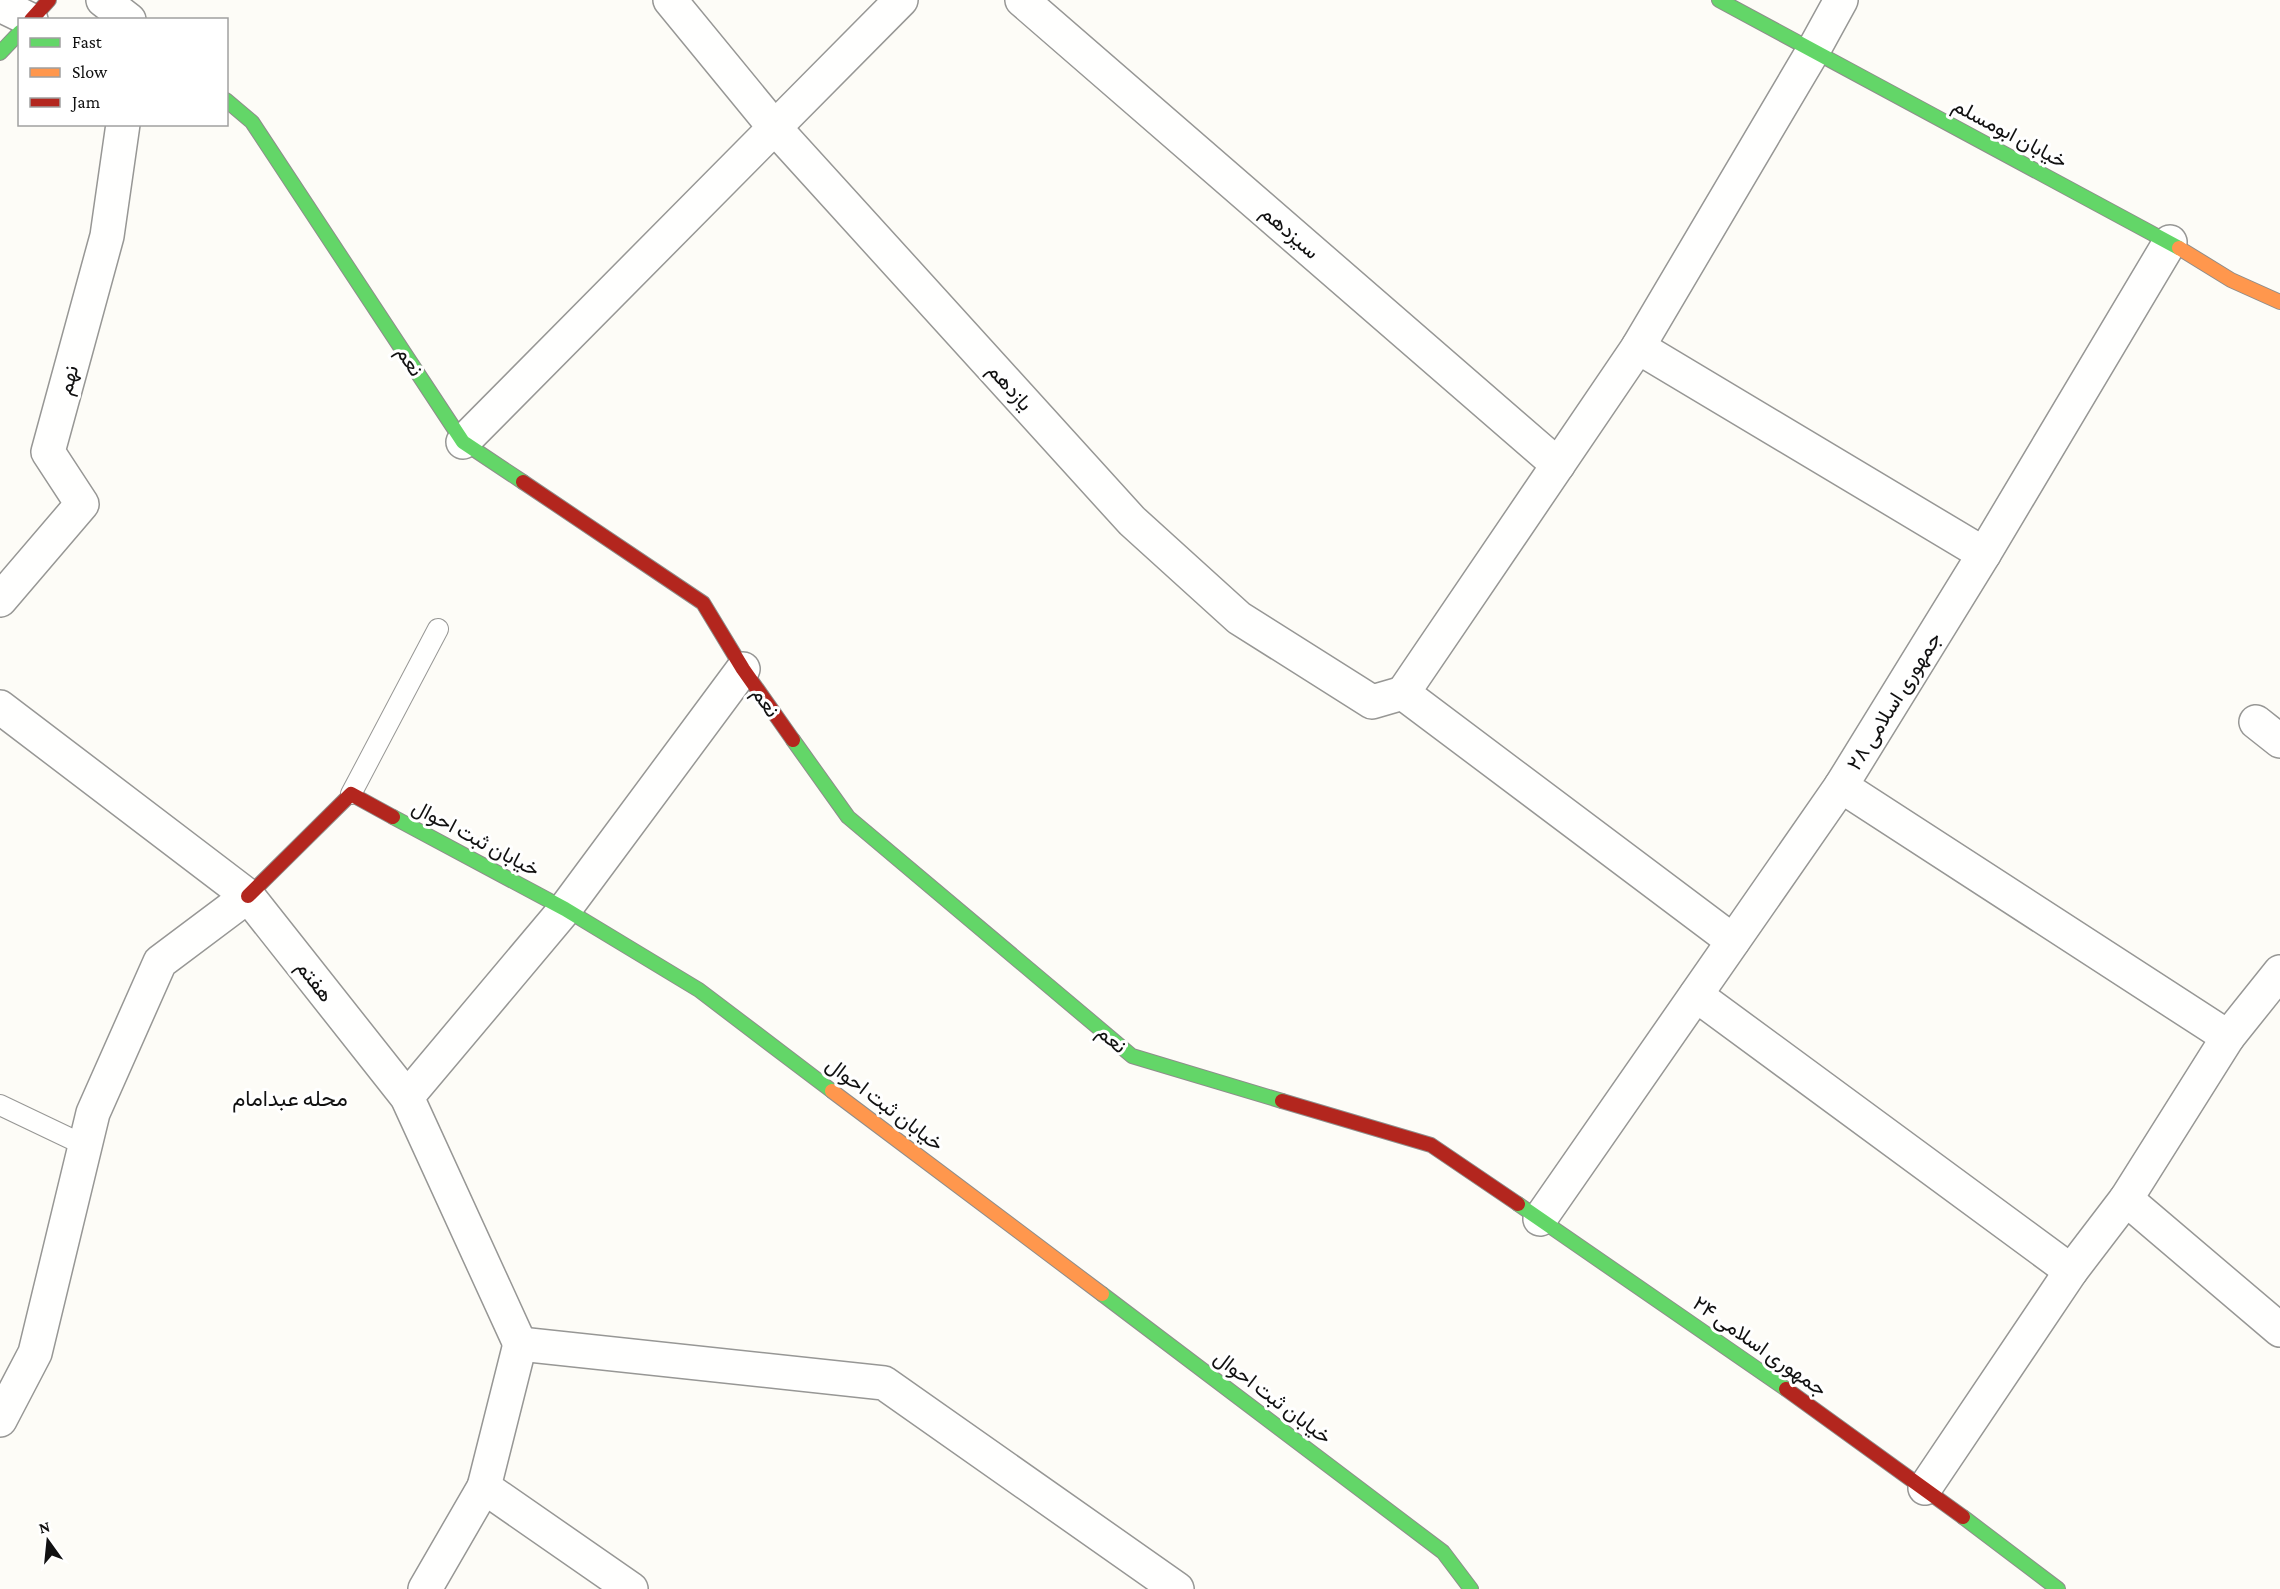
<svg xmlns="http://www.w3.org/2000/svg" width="2280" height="1589" font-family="'Crimson Pro',Vazirmatn,serif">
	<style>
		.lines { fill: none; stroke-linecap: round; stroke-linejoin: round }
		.lane-casing { stroke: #979795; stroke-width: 22 }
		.street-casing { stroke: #979795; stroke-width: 36 }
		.fast-casing { stroke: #8e8d8b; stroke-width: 16 }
		.slow-casing { stroke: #8e8d8b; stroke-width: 16 }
		.jam-casing { stroke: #8e8d8b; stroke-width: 16 }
		.lane { stroke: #fffffe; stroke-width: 20 }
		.street { stroke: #fffffe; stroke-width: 33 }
		.fast { stroke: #63d668; stroke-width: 14 }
		.slow { stroke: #ff974d; stroke-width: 14 }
		.jam { stroke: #b3261e; stroke-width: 14 }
		.labels { text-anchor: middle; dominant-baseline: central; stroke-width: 6; stroke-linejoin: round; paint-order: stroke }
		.street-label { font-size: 21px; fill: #111; stroke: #fff }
		.neighbourhood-label { font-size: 22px; fill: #111; stroke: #fff }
	</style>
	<rect width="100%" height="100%" fill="#fdfcf7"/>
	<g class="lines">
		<defs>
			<g id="lane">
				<path d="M351,794l87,-165"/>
				<path d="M0,1105l86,41"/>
			</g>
			<g id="street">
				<path d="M103,0l26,20"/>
				<path d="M670,0l105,128 357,393 107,97 133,84 31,-9"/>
				<path d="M1022,0l536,465"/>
				<path d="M0,5l31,15"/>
				<path d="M2170,242l-186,312 -143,232 387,251 52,-65"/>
				<path d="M1638,347l346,207"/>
				<path d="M463,442l438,-442"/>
				<path d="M0,600l82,-96 -34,-52 59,-216 16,-112"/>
				<path d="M0,707l248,189 159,201 113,247"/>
				<path d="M2256,722l24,19"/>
				<path d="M1733,941l-330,-248 235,-346 175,-296 28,-51"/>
				<path d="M1696,995l375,276"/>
				<path d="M407,1097l158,-188 178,-240"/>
				<path d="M2126,1199l154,131"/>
				<path d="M1540,1219l301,-433"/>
				<path d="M520,1344l364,39 293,206"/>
				<path d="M520,1344l-36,143 147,102"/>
				<path d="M0,1420l35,-67 58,-240 67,-151 88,-66"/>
				<path d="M1925,1488l146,-217 55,-72 102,-162"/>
				<path d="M425,1589l59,-102"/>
			</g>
			<g id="fast">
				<path d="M1719,0l460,248"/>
				<path d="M0,53l20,-21"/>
				<path d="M226,100l26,22 211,320 60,40"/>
				<path d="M793,740l55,77 284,239 150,45"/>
				<path d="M393,817l172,92 134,81 133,101"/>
				<path d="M1518,1204l268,185"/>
				<path d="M1102,1294l341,258 28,37"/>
				<path d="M1963,1517l95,72"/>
			</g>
			<g id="slow">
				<path d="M2179,248l52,32 49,22"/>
				<path d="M832,1091l270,203"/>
			</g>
			<g id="jam">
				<path d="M31,20l18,-20"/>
				<path d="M523,482l180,121 40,66 50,71"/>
				<path d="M248,896l103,-102 42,23"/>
				<path d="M1282,1101l149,44 87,59"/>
				<path d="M1786,1389l177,128"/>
			</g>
		</defs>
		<use href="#lane" class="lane-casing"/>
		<use href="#street" class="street-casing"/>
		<use href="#fast" class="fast-casing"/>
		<use href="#slow" class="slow-casing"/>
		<use href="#jam" class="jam-casing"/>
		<use href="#lane" class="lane"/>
		<use href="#street" class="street"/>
		<use href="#fast" class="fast"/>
		<use href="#slow" class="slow"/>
		<use href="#jam" class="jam"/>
	</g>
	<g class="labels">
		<g class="street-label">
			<text transform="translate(2010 133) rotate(28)">خیابان ابومسلم</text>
			<text transform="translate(1290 232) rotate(41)">سیزدهم</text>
			<text transform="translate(410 361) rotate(57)">نعم</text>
			<text transform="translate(68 380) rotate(-75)">نهم</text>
			<text transform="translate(1010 387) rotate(48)">یازدهم</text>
			<text transform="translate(1894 701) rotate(-58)">جمهوری اسلامی ۲۸</text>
			<text transform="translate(766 702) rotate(55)">نعم</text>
			<text transform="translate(476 838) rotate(28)">خیابان ثبت احوال</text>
			<text transform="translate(315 981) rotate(52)">هفتم</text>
			<text transform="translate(1112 1039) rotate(40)">نعم</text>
			<text transform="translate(885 1104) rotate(37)">خیابان ثبت احوال</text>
			<text transform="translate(1760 1346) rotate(35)">جمهوری اسلامی ۲۴</text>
			<text transform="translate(1273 1397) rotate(37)">خیابان ثبت احوال</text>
		</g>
		<g class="neighbourhood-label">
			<text x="290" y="1098">محله عبدامام</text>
		</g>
	</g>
	<rect x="18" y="18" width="210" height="108" fill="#ffffff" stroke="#a0a0a0" stroke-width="1.5"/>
	<rect x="30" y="38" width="30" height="9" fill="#63d668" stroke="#a0a0a0" stroke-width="1.5"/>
	<text x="72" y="48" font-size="18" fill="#111111">Fast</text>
	<rect x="30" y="68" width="30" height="9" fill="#ff974d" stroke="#a0a0a0" stroke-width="1.5"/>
	<text x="72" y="78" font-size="18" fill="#111111">Slow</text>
	<rect x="30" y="98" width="30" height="9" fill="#b3261e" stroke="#a0a0a0" stroke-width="1.5"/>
	<text x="72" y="108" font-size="18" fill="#111111">Jam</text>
	<g transform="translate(48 1541) rotate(345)" stroke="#ffffff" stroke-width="4.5" paint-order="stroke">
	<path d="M0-4.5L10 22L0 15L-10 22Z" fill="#111111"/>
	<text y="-9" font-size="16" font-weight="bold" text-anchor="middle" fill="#111111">N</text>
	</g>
</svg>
